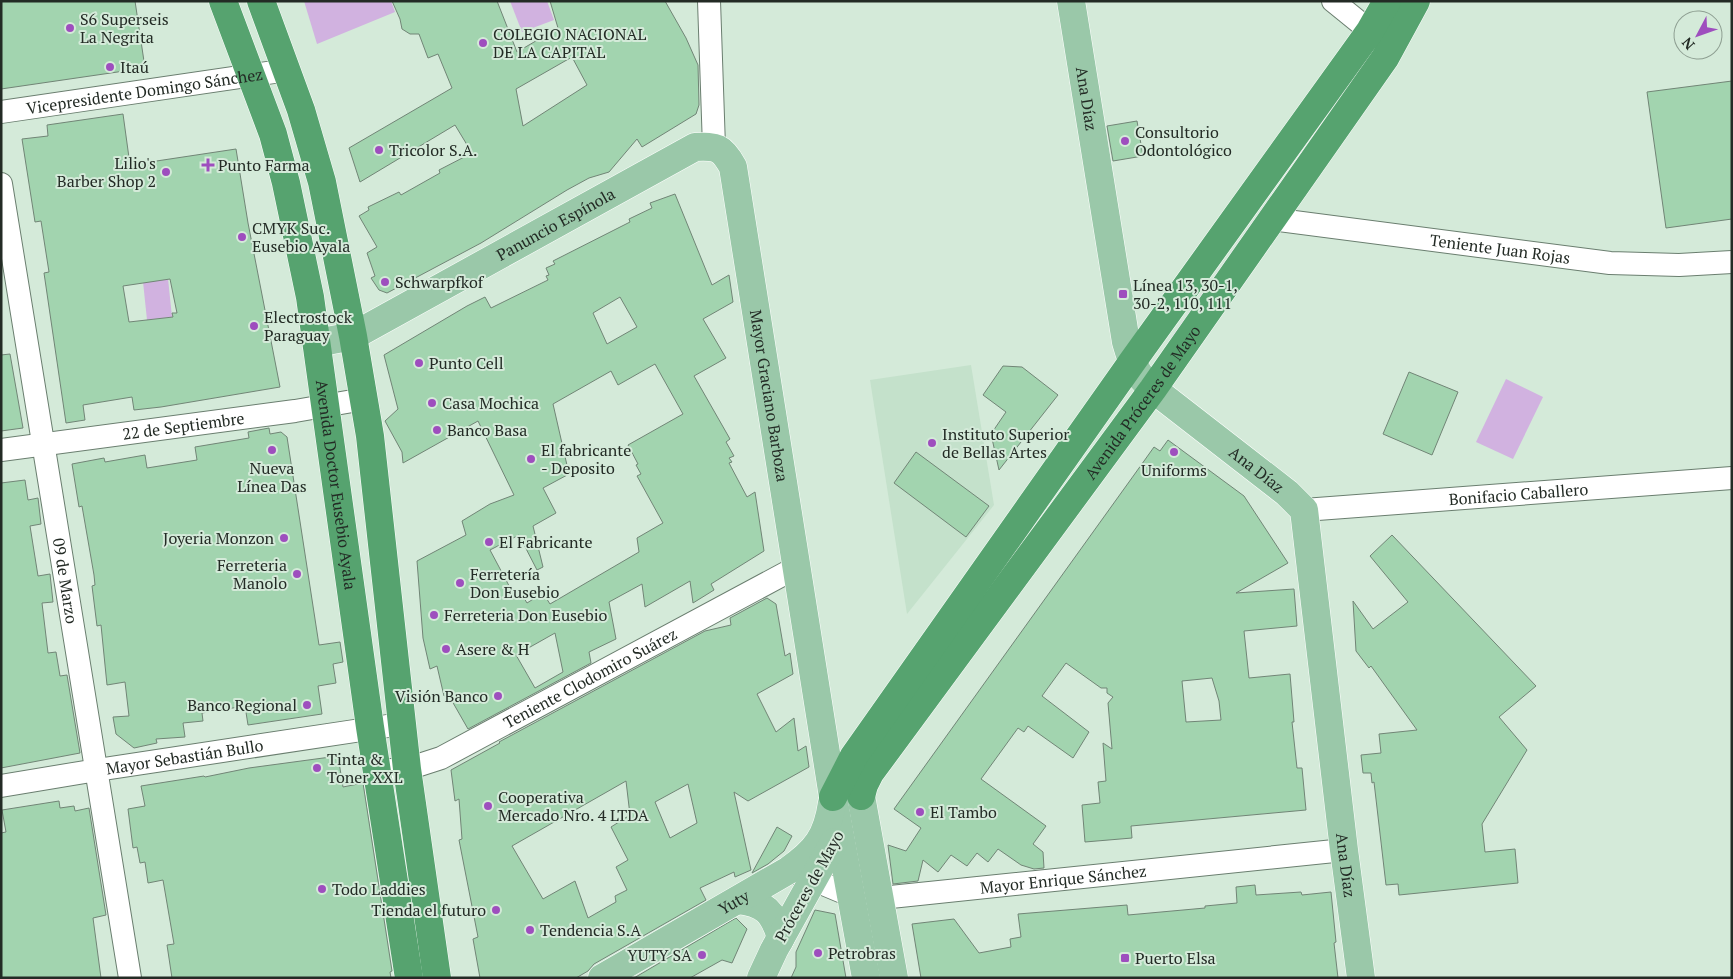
<svg xmlns="http://www.w3.org/2000/svg" width="1733" height="979" font-family="'PT Serif',serif">
	<style>
		.built { fill: #c4e1cb }
		.green { fill: #d1b2e0 }
		.building { fill: #a2d4af; stroke: #718576; fill-rule: evenodd }
		.lines { fill: none; stroke-linecap: round; stroke-linejoin: round }
		.minor-casing { stroke: #6a7e6f; stroke-width: 24 }
		.major-casing { stroke: #fff; stroke-width: 29 }
		.highway-casing { stroke: #fff; stroke-width: 29 }
		.minor { stroke: #fff; stroke-width: 22 }
		.major { stroke: #9ac8a9; stroke-width: 28 }
		.highway { stroke: #56a36f; stroke-width: 28 }
		.poi-dot { fill: #9e4ebe; stroke: #d4ead9; stroke-width: 2 }
		.labels { text-anchor: middle; dominant-baseline: central; stroke-width: 4; stroke-linejoin: round; paint-order: stroke }
		.poi-label { font-size: 16px; fill: #232b25; stroke: #d4ead9; text-anchor: start }
		.street-label { font-size: 16px; fill: #232b25; stroke: #d4ead9 }
	</style>
	<rect width="100%" height="100%" fill="#d4ead9"/>
	<path class="built" d="M971,365l23,140 -87,109 -37,-234z"/>
	<g class="green">
		<path d="M304,1h87l4,11 -78,32z"/>
		<path d="M510,1h37l7,19 -32,12z"/>
		<path d="M1377,45l4,2 -209,291h-1z"/>
		<path d="M167,269l5,48 -25,3 -5,-48z"/>
		<path d="M1506,379l37,18 -30,62 -37,-17z"/>
	</g>
	<g class="building">
		<path d="M1,1h134l10,67 -144,21z"/>
		<path d="M392,1h105l20,51 41,-24 -8,-27h115l21,37 12,27 1,40 -3,9 -54,33 -5,-8 -28,33 -20,6 -22,12 -86,53 -94,50 -8,-3 -8,-12 4,-2 -8,-23 10,-6 -18,-31 10,-6 -1,-3 31,-15 2,3 39,-22 -1,-3 33,-17 -17,-28 -95,57 -11,-34 103,-60 -14,-34 -10,4 -9,-24h-9l-8,-5 -2,-10zM572,57l15,28 -64,41 -7,-37z"/>
		<path d="M1732,81v138l-66,9 -19,-136z"/>
		<path d="M123,114l7,51 106,-16 12,74 32,164 -119,20 -27,3 -2,-13 -49,8 2,15 -19,3 -22,-150 5,-1 -8,-51 -6,1 -13,-83 26,-3 -1,-11zM170,279l7,34h-5l1,4 -44,5 -6,-36z"/>
		<path d="M1137,121l6,35 -30,5 -6,-35z"/>
		<path d="M675,194l37,91 17,-10 4,27 -30,17 23,39 -32,18 36,63 -4,3 8,14 -5,2 3,4 -3,1 18,34 8,-5 9,59 -53,33 3,6 -21,13 -3,-22 -45,26 -3,-23 -33,18 7,37 -27,13 2,11 -123,66 -20,-35 -4,2 -7,-30 -7,3 -7,-31 -6,-77 49,-26 -4,-14 28,-17 24,-9 -36,-74 -75,42 -1,-11 -17,-31 13,-12 -14,-54 83,-49 18,-9 6,11 57,-28 -2,-4 3,-1 -3,-7 9,-4 -2,-3 77,-39 -1,-3 23,-11 -2,-5zM620,297l17,30 -30,17 -14,-31zM655,364l28,50 -55,31 10,19 -2,1 5,9 -4,2 26,47 -26,15 2,14 -89,52 -7,-11 -16,10 -6,-10 -6,4 -25,-47 29,-15 18,35 6,-3 -10,-41 23,-13 -13,-25 26,-14 -16,-70 58,-33 7,14zM555,633l8,39 -28,16 -19,-33z"/>
		<path d="M10,354l13,74 -22,3v-76z"/>
		<path d="M1003,366l19,1 36,28 -59,75 -8,-36 15,-22 -23,-17z"/>
		<path d="M1409,372l49,20 -26,63 -49,-21z"/>
		<path d="M269,428l1,6 11,-2 6,5 32,208 21,-3 3,20 -10,2 3,19 -18,3 4,28 -74,11 -3,-19 -43,7 1,8 -20,2 2,14 -29,2 1,4 -23,5 -18,-14 -3,-17 16,-1 -4,-34 -18,3 -6,-60 -4,1 -5,-40 3,-1 -1,-10 -12,-69 -3,1 -7,-43 32,-6 1,4 40,-7 2,13 50,-8 -2,-13 54,-9 -1,-6z"/>
		<path d="M1168,440l76,56 44,67 -52,30 58,-4 3,37 -53,5 5,47 41,-4 4,48h-2l5,46h5l4,42 -175,16 1,12 -47,4 -3,-37 18,-2 -2,-21 8,-1 -3,-38 9,6 -4,-46 5,-6 -6,-4v-5h-6l-35,-25 -24,33 47,36 -16,26 -45,-32 -4,6 -6,-4 -37,51 65,47 -13,18 10,8 1,16 -10,1 -13,-4 -23,-16 -10,13 -11,-9 -10,13 -16,-11 -13,17 -15,-12 -5,21 -25,3 -5,-39 18,6 15,-23 -27,-19 240,-334 20,-28 6,4zM1212,678l7,23 2,19 -35,2 -4,-41z"/>
		<path d="M916,452l73,54 -23,31 -72,-54z"/>
		<path d="M25,480l3,20 10,-2 3,26 -11,2 8,50 12,-2 3,28 -11,1 6,50 8,-1 4,24 7,-1 13,78 -79,15v-285z"/>
		<path d="M1392,535l144,151 -37,31 28,33 -45,74 3,28 30,-3 3,34 -119,12 -1,-11 -12,1 -12,-103 -2,1 -1,-10h-8l-2,-18 20,-2 -2,-19 38,-4 -46,-64 -2,2 -13,-17 -3,-50 20,28 35,-27 -38,-46z"/>
		<path d="M767,598l9,6 9,52 5,-3 3,21 -36,20 19,38 18,-14 4,33 8,-5 3,21 -61,34 -14,-9 17,78 -16,7 -1,-5 -34,16 6,12 -112,64 -6,7 -12,7h-96l-7,-39 5,-2 -19,-97 3,-1 -3,-40 -4,2 -4,-31 49,-27 -1,-1 206,-111 26,-6 -1,-7zM626,781l4,34 -19,12 17,33 -12,7 11,23 -12,6 1,6 -28,16 -13,-37 -32,18 -31,-53zM688,784l9,39 -27,15 -15,-36z"/>
		<path d="M338,756l5,31 20,-4 29,188 -2,1 1,6h-219l-5,-33 7,-1 -11,-64 -15,3 -3,-21 -5,1 -3,-16 -4,1 -5,-39 17,-3 -4,-20 63,-10 1,1 44,-9z"/>
		<path d="M59,801l1,7 14,-2 1,5 14,-3 17,107 -13,3 8,60h-100v-145l5,-1 -4,-22z"/>
		<path d="M777,827l15,9 -8,15 -16,13 -16,9z"/>
		<path d="M1255,885l1,10 45,-3 1,3 29,-3 5,50 -2,1 4,35h-417l-9,-54 42,-5 25,34 32,-6 -1,-8 11,-2 -3,-23 109,-9 1,10 77,-7v-2l32,-3 -1,-16z"/>
		<path d="M815,910l20,4 11,64h-55l5,-11v-15z"/>
		<path d="M736,918l11,11 -15,34 -10,-3 -32,18h-56z"/>
	</g>
	<g class="lines">
		<defs>
			<g id="minor">
				<path d="M709,1l5,146"/>
				<path d="M1333,1l37,30 15,7"/>
				<path id="s1" d="M1,112l287,-42"/>
				<path id="s2" d="M1,184l129,794"/>
				<path id="s3" d="M1271,219l339,44 69,2 53,-3"/>
				<path id="s4" d="M1,450l294,-39 69,-12"/>
				<path id="s5" d="M1304,510l428,-32"/>
				<path id="s6" d="M377,771l30,-2 34,-11 356,-191"/>
				<path id="s7" d="M1,786l96,-16 304,-46"/>
				<path id="s8" d="M797,873l55,23 29,2 463,-48"/>
			</g>
			<g id="major">
				<path id="s9" d="M1071,1l55,341c6,21 10,33 27,47l134,104 17,17 40,340 17,128"/>
				<path id="s10" d="M317,343l36,-7 342,-189c22,-1 27,0 38,20l100,630 33,181"/>
				<path d="M861,796l33,182"/>
				<path d="M738,900c27,3 35,12 43,37l-2,4"/>
				<path id="s11" d="M602,978l187,-108c27,-19 38,-33 43,-67"/>
				<path d="M761,978l13,-28 60,-108"/>
			</g>
			<g id="highway">
				<path id="s12" d="M223,1l50,133 13,49 24,114 60,430 39,251"/>
				<path d="M261,1l40,109 21,72 31,154 17,100 37,333 30,209"/>
				<path id="s13" d="M861,796l3,-11 6,-12 283,-384 232,-331 31,-57"/>
				<path d="M833,797l21,-41 278,-394 238,-331 17,-30"/>
			</g>
		</defs>
		<use href="#minor" class="minor-casing"/>
		<use href="#major" class="major-casing"/>
		<use href="#highway" class="highway-casing"/>
		<use href="#minor" class="minor"/>
		<use href="#major" class="major"/>
		<use href="#highway" class="highway"/>
	</g>
	<g class="poi-dot">
		<circle cx="70" cy="28" r="5"/>
		<circle cx="483" cy="43" r="5"/>
		<circle cx="110" cy="67" r="5"/>
		<circle cx="1125" cy="141" r="5"/>
		<circle cx="379" cy="150" r="5"/>
		<path d="M205.5 157.5h5v5h5v5h-5v5h-5v-5h-5v-5h5z"/>
		<circle cx="166" cy="172" r="5"/>
		<circle cx="242" cy="237" r="5"/>
		<circle cx="385" cy="282" r="5"/>
		<rect x="1118" y="289" width="10" height="10" rx="2.5"/>
		<circle cx="254" cy="326" r="5"/>
		<circle cx="419" cy="363" r="5"/>
		<circle cx="432" cy="403" r="5"/>
		<circle cx="437" cy="430" r="5"/>
		<circle cx="932" cy="443" r="5"/>
		<circle cx="272" cy="450" r="5"/>
		<circle cx="1174" cy="452" r="5"/>
		<circle cx="531" cy="459" r="5"/>
		<circle cx="284" cy="538" r="5"/>
		<circle cx="489" cy="542" r="5"/>
		<circle cx="297" cy="574" r="5"/>
		<circle cx="460" cy="583" r="5"/>
		<circle cx="434" cy="615" r="5"/>
		<circle cx="446" cy="649" r="5"/>
		<circle cx="498" cy="696" r="5"/>
		<circle cx="307" cy="705" r="5"/>
		<circle cx="317" cy="768" r="5"/>
		<circle cx="488" cy="806" r="5"/>
		<circle cx="920" cy="812" r="5"/>
		<circle cx="322" cy="889" r="5"/>
		<circle cx="496" cy="910" r="5"/>
		<circle cx="530" cy="930" r="5"/>
		<circle cx="818" cy="953" r="5"/>
		<circle cx="702" cy="955" r="5"/>
		<rect x="1120" y="953" width="10" height="10" rx="2.5"/>
	</g>
	<g class="labels">
		<g class="poi-label">
			<text x="80" y="19">S6 Superseis<tspan x="80" dy="18">La Negrita</tspan></text>
			<text x="493" y="34">COLEGIO NACIONAL<tspan x="493" dy="18">DE LA CAPITAL</tspan></text>
			<text x="120" y="67">Itaú</text>
			<text x="1135" y="132">Consultorio<tspan x="1135" dy="18">Odontológico</tspan></text>
			<text x="389" y="150">Tricolor S.A.</text>
			<text x="156" y="163" text-anchor="end">Lilio's<tspan x="156" dy="18">Barber Shop 2</tspan></text>
			<text x="218" y="165">Punto Farma</text>
			<text x="252" y="228">CMYK Suc.<tspan x="252" dy="18">Eusebio Ayala</tspan></text>
			<text x="395" y="282">Schwarpfkof</text>
			<text x="1133" y="285">Línea 13, 30-1,<tspan x="1133" dy="18">30-2, 110, 111</tspan></text>
			<text x="264" y="317">Electrostock<tspan x="264" dy="18">Paraguay</tspan></text>
			<text x="429" y="363">Punto Cell</text>
			<text x="442" y="403">Casa Mochica</text>
			<text x="447" y="430">Banco Basa</text>
			<text x="942" y="434">Instituto Superior<tspan x="942" dy="18">de Bellas Artes</tspan></text>
			<text x="541" y="450">El fabricante<tspan x="541" dy="18">- Deposito</tspan></text>
			<text x="272" y="468" text-anchor="middle">Nueva<tspan x="272" dy="18">Línea Das</tspan></text>
			<text x="1174" y="470" text-anchor="middle">Uniforms</text>
			<text x="274" y="538" text-anchor="end">Joyeria Monzon</text>
			<text x="499" y="542">El Fabricante</text>
			<text x="287" y="565" text-anchor="end">Ferreteria<tspan x="287" dy="18">Manolo</tspan></text>
			<text x="470" y="574">Ferretería<tspan x="470" dy="18">Don Eusebio</tspan></text>
			<text x="444" y="615">Ferreteria Don Eusebio</text>
			<text x="456" y="649">Asere &amp; H</text>
			<text x="488" y="696" text-anchor="end">Visión Banco</text>
			<text x="297" y="705" text-anchor="end">Banco Regional</text>
			<text x="327" y="759">Tinta &amp;<tspan x="327" dy="18">Toner XXL</tspan></text>
			<text x="498" y="797">Cooperativa<tspan x="498" dy="18">Mercado Nro. 4 LTDA</tspan></text>
			<text x="930" y="812">El Tambo</text>
			<text x="332" y="889">Todo Laddies</text>
			<text x="486" y="910" text-anchor="end">Tienda el futuro</text>
			<text x="540" y="930">Tendencia S.A</text>
			<text x="828" y="953">Petrobras</text>
			<text x="692" y="955" text-anchor="end">YUTY SA</text>
			<text x="1135" y="958">Puerto Elsa</text>
		</g>
		<g class="street-label">
			<text stroke="none"><textPath href="#s1" startOffset="145">Vicepresidente Domingo Sánchez</textPath></text>
			<text stroke="none"><textPath href="#s9" startOffset="99">Ana Díaz</textPath></text>
			<text stroke="none"><textPath href="#s10" startOffset="268">Panuncio Espínola</textPath></text>
			<text stroke="none"><textPath href="#s3" startOffset="231">Teniente Juan Rojas</textPath></text>
			<text stroke="none"><textPath href="#s10" startOffset="706">Mayor Graciano Barboza</textPath></text>
			<text stroke="none"><textPath href="#s13" startOffset="485">Avenida Próceres de Mayo</textPath></text>
			<text stroke="none"><textPath href="#s4" startOffset="184">22 de Septiembre</textPath></text>
			<text stroke="none"><textPath href="#s9" startOffset="532">Ana Díaz</textPath></text>
			<text stroke="none"><textPath href="#s12" startOffset="499">Avenida Doctor Eusebio Ayala</textPath></text>
			<text stroke="none"><textPath href="#s5" startOffset="215">Bonifacio Caballero</textPath></text>
			<text stroke="none"><textPath href="#s2" startOffset="402">09 de Marzo</textPath></text>
			<text stroke="none"><textPath href="#s6" startOffset="235">Teniente Clodomiro Suárez</textPath></text>
			<text stroke="none"><textPath href="#s7" startOffset="186">Mayor Sebastián Bullo</textPath></text>
			<text stroke="none"><textPath href="#s9" startOffset="952">Ana Díaz</textPath></text>
			<text stroke="none"><textPath href="#s8" startOffset="272">Mayor Enrique Sánchez</textPath></text>
			<text transform="translate(809 886) rotate(-61)">Próceres de Mayo</text>
			<text stroke="none"><textPath href="#s11" startOffset="152">Yuty</textPath></text>
		</g>
	</g>
	<rect width="1733" height="979" fill="none" stroke="#232b25" stroke-width="5"/>
	<g transform="translate(1698 35) rotate(229)"><circle r="24" fill="#d4ead9" stroke="#8d9e91"/>
	<path d="M0-4L9 19L0 12L-9 19Z" fill="#9e4ebe"/>
	<text y="-8" font-size="14" font-weight="bold" text-anchor="middle" fill="#232b25">N</text>
	</g>
</svg>
